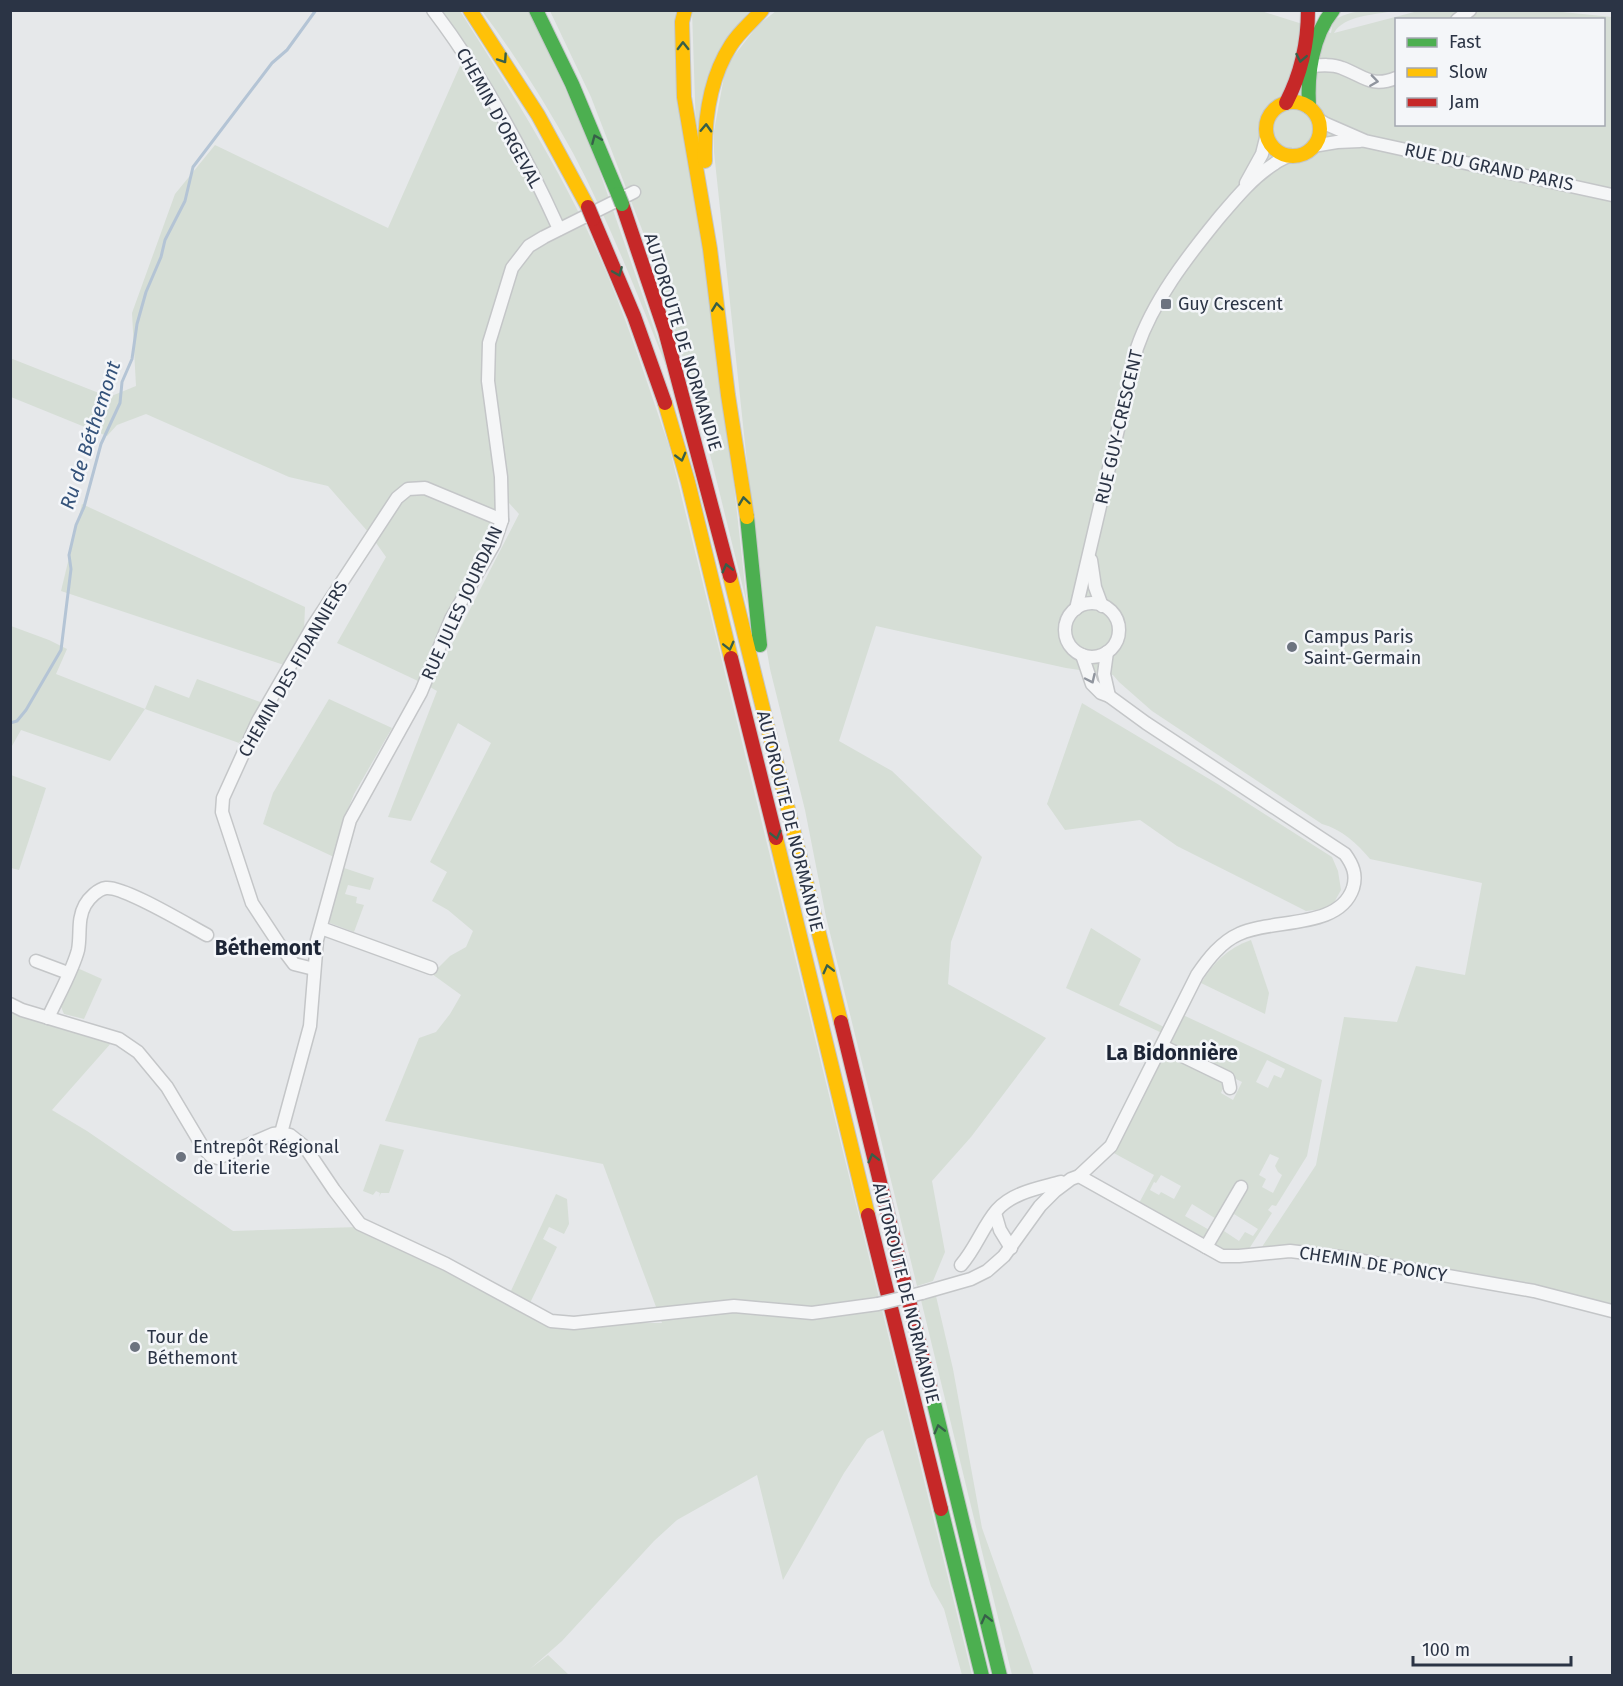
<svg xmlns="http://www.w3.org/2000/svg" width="1623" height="1686" font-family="'Fira Sans',sans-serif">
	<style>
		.green { fill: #d6ded6; fill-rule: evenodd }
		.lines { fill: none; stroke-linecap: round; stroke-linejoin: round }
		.stream { stroke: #b4c4d5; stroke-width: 3 }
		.street-casing { stroke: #c4c6c8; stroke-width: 15 }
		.fast-casing { stroke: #c4c6c8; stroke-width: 16 }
		.slow-casing { stroke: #c4c6c8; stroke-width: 16 }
		.jam-casing { stroke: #c4c6c8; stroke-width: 16 }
		.street { stroke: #f5f6f7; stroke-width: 12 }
		.fast { stroke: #4caf50; stroke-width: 14 }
		.slow { stroke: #ffc107; stroke-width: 14 }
		.jam { stroke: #c62828; stroke-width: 14 }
		.street-bridge-casing { stroke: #c4c6c8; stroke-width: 15; stroke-linecap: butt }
		.fast-bridge-casing { stroke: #b8bbbf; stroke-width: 16; stroke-linecap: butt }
		.jam-bridge-casing { stroke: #b8bbbf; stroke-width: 16; stroke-linecap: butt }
		.street-bridge { stroke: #f5f6f7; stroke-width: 12 }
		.fast-bridge { stroke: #4caf50; stroke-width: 14 }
		.jam-bridge { stroke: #c62828; stroke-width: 14 }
		.oneway { stroke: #375f49 }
		.oneway2 { stroke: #90959e }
		.poi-dot { fill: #6c737f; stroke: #f4f6f9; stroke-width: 2 }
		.labels { text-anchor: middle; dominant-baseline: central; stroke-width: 5; stroke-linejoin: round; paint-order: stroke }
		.street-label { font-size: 18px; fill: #2b3445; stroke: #f4f6f9 }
		.poi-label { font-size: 18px; fill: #2b3445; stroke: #f4f6f9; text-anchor: start }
		.water-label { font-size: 20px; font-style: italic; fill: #34527a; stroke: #f4f6f9 }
		.quarter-label { font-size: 21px; font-weight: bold; fill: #1d2536; stroke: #f4f6f9 }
	</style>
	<rect width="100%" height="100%" fill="#e6e8ea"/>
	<g class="green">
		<path d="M1258,10l73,23 2,-12c18,-13 40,-10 61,-10 -19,4 -50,4 -60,22l84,-22 125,-1 69,7v1290l-352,-57 56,-85 28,-148 53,5 19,-56 49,9 17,-92 -112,-24c-12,-15 -29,-30 -48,-35l-170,-113 -33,-29 -6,-7 -47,-7 -190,-42 -37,115 53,30 90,86 -31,85 -3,42 98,54 -75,99 -39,44 13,71 -12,29 -16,5 -91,-369 -21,-107 -35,-141 -9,-52 -15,-164 -32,-301v-21l12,-65 32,-41 18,-14zM1396,20h208v104h-208z"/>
		<path d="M429,11h31c49,77 98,154 136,238 29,63 50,131 73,197l303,1229h-10l-18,-66 -13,-23 -48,-156 -16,9 -23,34 -61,107 -26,-105 -80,45 -23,21 -92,100 -32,28 18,-14 21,20h-558v-665l101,32 -60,68 35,21 146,100 125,-4 188,96h116l-59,-159 -218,-43 34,-83 17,-6 14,-18 11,-19 -29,-21 18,-18 16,-9 7,-16 -25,-21 -16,-9 15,-29 -17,-10 61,-119 -33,-20 -47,98 -23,-4 49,-126 -7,-4 89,-173 -10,-11 -13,15 -78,163 -81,-38 49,-86 -17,-24 -41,-47 -39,-9 -143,-63 -29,11 -10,11 -96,-39 -1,-39 99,39 27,-11 -4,-73 43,-119 40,-49 173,83 75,-169z"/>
		<path d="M482,11h47l59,127 85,245c-31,-77 -61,-156 -100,-230 -27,-49 -57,-97 -91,-142z"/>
		<path d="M550,11h132l65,593 -35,-142 -54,-191 -67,-174z"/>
		<path d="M692,11h61l-57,119z"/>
		<path d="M82,504l223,103 -1,24 -20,34 -223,-74z"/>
		<path d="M11,626l38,14 18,9 -11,25 89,35 10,-24 34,13 8,-19 66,24 -24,40 -94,-34 -35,52 -89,-31 -9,16 -1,8z"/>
		<path d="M329,699l63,29 -38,66 -12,30 -8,33 -71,-33 10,-31z"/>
		<path d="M1082,703l134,80 116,74 6,14 3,19 -10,18 -25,3 -129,-65 -37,-26 -75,10 -18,-26z"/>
		<path d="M11,775l35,13 -27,82 -8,-2z"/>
		<path d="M341,867l33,11 -4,12 -22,-5 -3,9 12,3 -1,6 8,2 -10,27 -24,-9 -2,-7z"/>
		<path d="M1091,928l50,31 -22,46 45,22 -2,6 -96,-45z"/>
		<path d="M1251,940l18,53 -4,21 -64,-31c12,-20 27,-35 50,-43z"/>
		<path d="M75,967l27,12 -18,40 -20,-5 -5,-12z"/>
		<path d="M1183,1015l139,65 -15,76 -31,50 -4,-1 -4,5 4,3 -25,39h-26l-11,-7 32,-53 4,-1 -2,-8 -26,37 -26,-16 -7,12 26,15 -6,11 -67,-37 16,-30 -42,-23 53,-100 55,26 3,10 -2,5 12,7 9,-18 -65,-32 -2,-6 -5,-2zM1267,1060l18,9 -4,9 -7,-3 -6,13 -12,-6zM1270,1154l9,4 -4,8 3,6 4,3 -9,18 -11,-6 4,-8 -7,-4zM1161,1175l20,11 -7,13 -13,-7 -2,3 -9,-5 4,-8 2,1zM1234,1214l24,15 -5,7 -8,-4 -6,9 -15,-10z"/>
		<path d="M380,1144l24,6 -15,43h-8l-2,4 1,-4 -4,-2 -3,4 -10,-4z"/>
		<path d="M556,1194l11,5 2,25 -5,10 -15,-7 -6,12 14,8 -27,56 -20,-10z"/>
		<path d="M936,1296l17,73 29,159 52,147h-22l-91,-375z"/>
	</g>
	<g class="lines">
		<path class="stream" d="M10,723l7,-2 9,-11 35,-60 10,-81 -2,-14 7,-30 8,-18 17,-63 19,-41 2,-21 10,-23 5,-35 9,-32 15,-35 4,-17 20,-39 8,-34 79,-104 15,-13 29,-40"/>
		<defs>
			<g id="street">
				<path d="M433,10c51,67 91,142 126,219"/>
				<path d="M1457,20l13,-10"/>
				<path d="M1312,66c10,-1 21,-2 30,2 22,8 29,20 54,10"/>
				<path d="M1318,119l8,5 39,17 247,54"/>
				<path d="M1313,146l24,-4 23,-1"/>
				<path d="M1246,183l16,-29 5,-20"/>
				<path d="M1091,560l4,27 7,19"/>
				<circle cx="1092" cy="630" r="27"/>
				<path d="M1076,609l61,-261c16,-47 50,-91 81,-129 17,-20 34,-41 56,-55 5,-4 11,-6 16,-9"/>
				<path d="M1107,652l-3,22 5,22"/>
				<path d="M321,928l110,40"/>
				<path d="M36,961l32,12"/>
				<path d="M314,969l-20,-5 -15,-20 -27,-41 -30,-91 1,-14 35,-77 55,-95 84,-128 11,-9 17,-1 77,32"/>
				<path d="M10,1004l12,6 97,29 19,13 29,35 37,62 7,7 7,2 55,-24 8,-1 9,2 15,12 29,43 26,34 86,40 105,57 23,2 160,-17 78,7 66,-9"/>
				<path d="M48,1018c9,-20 25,-48 30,-68 3,-15 -1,-31 7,-45 4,-7 13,-16 21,-17 18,-2 82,37 101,47"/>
				<path d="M1162,1046l66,32 2,10"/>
				<path d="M281,1133l29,-107 7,-86 33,-120 71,-128 30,-73 43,-75 8,-24 -1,-43 -13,-96 1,-38 23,-75 17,-22 15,-9 90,-45"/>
				<path d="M1079,1176l143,80h17l51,-5 50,6 194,34 78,20"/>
				<path d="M995,1213l5,17 11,18"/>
				<path d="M1206,1247l35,-60"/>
				<path d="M961,1265c15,-17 22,-39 36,-55 16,-18 43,-22 64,-28"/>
				<path d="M922,1293l49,-14 16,-8 17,-15 36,-50 15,-15 16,-12 8,-3 32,-30 86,-171c11,-16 24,-33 42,-41 33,-16 100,-4 114,-46 4,-13 0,-23 -8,-34l-199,-131 -37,-27 -8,-3 -9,-9 -10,-29"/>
			</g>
			<g id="fast">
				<path d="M536,10l36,74 46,110"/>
				<path d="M1309,107c-2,-33 3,-71 24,-97"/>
				<path d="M747,517l13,128"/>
				<path d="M932,1395l68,281"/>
				<path d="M941,1509l41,167"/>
			</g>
			<g id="slow">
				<path d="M470,10l68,105 50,92"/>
				<path d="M685,10l-3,12 2,75 26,152 18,146 19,122"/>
				<circle cx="1293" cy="129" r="27"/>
				<path d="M705,161c-1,-40 4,-82 26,-116 9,-14 21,-23 31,-35"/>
				<path d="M665,403l23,79 43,176"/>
				<path d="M730,576l111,446"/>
				<path d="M776,838l92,377"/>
			</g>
			<g id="jam">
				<path d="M1286,103c15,-29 22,-60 22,-93"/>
				<path d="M622,204l43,127 65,245"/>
				<path d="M593,219l41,97 31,87"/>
				<path d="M731,658l45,180"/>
				<path d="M841,1022l91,373"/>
				<path d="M868,1215l73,294"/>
			</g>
		</defs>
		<use href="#street" class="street-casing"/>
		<use href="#fast" class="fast-casing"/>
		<use href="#slow" class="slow-casing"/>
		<use href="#jam" class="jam-casing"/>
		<use href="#street" class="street"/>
		<use href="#fast" class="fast"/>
		<use href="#slow" class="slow"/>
		<use href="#jam" class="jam"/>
		<defs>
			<path id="street-bridge" d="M878,1304l44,-11"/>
			<path id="fast-bridge" d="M618,194l4,10"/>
			<path id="jam-bridge" d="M588,207l5,12"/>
		</defs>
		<use href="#street-bridge" class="street-bridge-casing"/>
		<use href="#fast-bridge" class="fast-bridge-casing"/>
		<use href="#jam-bridge" class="jam-bridge-casing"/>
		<use href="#street-bridge" class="street-bridge"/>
		<use href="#fast-bridge" class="fast-bridge"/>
		<use href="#jam-bridge" class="jam-bridge"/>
	</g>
	<defs><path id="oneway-chevron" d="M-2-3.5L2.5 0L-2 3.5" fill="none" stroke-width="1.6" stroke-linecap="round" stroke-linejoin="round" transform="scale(1.5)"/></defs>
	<g class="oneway">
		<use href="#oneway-chevron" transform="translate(683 46) rotate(-91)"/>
		<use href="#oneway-chevron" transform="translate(1301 58) rotate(101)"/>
		<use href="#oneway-chevron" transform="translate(503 59) rotate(56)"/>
		<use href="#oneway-chevron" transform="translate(706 128) rotate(-88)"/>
		<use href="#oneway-chevron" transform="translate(596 139) rotate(-113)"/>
		<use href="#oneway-chevron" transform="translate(618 272) rotate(67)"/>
		<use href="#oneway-chevron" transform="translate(717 307) rotate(-97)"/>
		<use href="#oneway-chevron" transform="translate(681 457) rotate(75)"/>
		<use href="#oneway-chevron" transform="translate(744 501) rotate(-98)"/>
		<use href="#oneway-chevron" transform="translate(727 568) rotate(-104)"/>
		<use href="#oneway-chevron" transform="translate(729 646) rotate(76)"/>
		<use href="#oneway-chevron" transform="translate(776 835) rotate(76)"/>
		<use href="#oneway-chevron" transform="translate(828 969) rotate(-104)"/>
		<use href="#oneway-chevron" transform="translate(873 1158) rotate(-104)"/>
		<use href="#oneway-chevron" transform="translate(939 1429) rotate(-104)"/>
		<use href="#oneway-chevron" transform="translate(986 1619) rotate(-104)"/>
	</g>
	<g class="oneway2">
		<use href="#oneway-chevron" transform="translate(1374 81) rotate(8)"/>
		<use href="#oneway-chevron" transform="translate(1091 679) rotate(65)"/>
	</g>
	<g class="poi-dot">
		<rect x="1160" y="298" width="12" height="12" rx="3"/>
		<circle cx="1292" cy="647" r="6"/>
		<circle cx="181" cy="1157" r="6"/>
		<circle cx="135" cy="1347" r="6"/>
	</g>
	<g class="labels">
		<g class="street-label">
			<text transform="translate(499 118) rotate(61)">CHEMIN D'ORGEVAL</text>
			<text transform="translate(1489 167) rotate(12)">RUE DU GRAND PARIS</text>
			<text transform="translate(683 342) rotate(73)">AUTOROUTE DE NORMANDIE</text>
			<text transform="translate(1119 427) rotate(-77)">RUE GUY-CRESCENT</text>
			<text transform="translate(462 603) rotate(-65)">RUE JULES JOURDAIN</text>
			<text transform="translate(293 669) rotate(-60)">CHEMIN DES FIDANNIERS</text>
			<text transform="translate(790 821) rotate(76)">AUTOROUTE DE NORMANDIE</text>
			<text transform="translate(1373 1264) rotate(9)">CHEMIN DE PONCY</text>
			<text transform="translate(906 1293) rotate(76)">AUTOROUTE DE NORMANDIE</text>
		</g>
		<g class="poi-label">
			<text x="1178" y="304">Guy Crescent</text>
			<text x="1304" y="637">Campus Paris<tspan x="1304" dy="21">Saint-Germain</tspan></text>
			<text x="193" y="1147">Entrepôt Régional<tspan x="193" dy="21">de Literie</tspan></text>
			<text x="147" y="1337">Tour de<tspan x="147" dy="21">Béthemont</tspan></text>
		</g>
		<g class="water-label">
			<text transform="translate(90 435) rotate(-72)">Ru de Béthemont</text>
		</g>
		<g class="quarter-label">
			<text x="268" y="948">Béthemont</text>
			<text x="1172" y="1053">La Bidonnière</text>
		</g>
	</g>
	<rect width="1623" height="1686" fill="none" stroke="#2b3445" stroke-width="24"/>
	<rect x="1395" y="18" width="210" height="108" fill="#f4f6f9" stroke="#a4a8b1" stroke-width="1.5"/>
	<rect x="1407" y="38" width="30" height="9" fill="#4caf50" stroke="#a4a8b1" stroke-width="1.5"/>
	<text x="1449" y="48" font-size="18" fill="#2b3445">Fast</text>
	<rect x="1407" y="68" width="30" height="9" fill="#ffc107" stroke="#a4a8b1" stroke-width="1.5"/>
	<text x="1449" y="78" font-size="18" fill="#2b3445">Slow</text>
	<rect x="1407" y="98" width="30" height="9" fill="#c62828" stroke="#a4a8b1" stroke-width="1.5"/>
	<text x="1449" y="108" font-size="18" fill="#2b3445">Jam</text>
	<path d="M1413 1656v9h158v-9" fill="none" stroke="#2b3445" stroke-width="3"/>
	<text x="1422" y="1656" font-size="18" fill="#2b3445" stroke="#f4f6f9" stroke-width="4.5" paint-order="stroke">100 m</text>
</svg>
